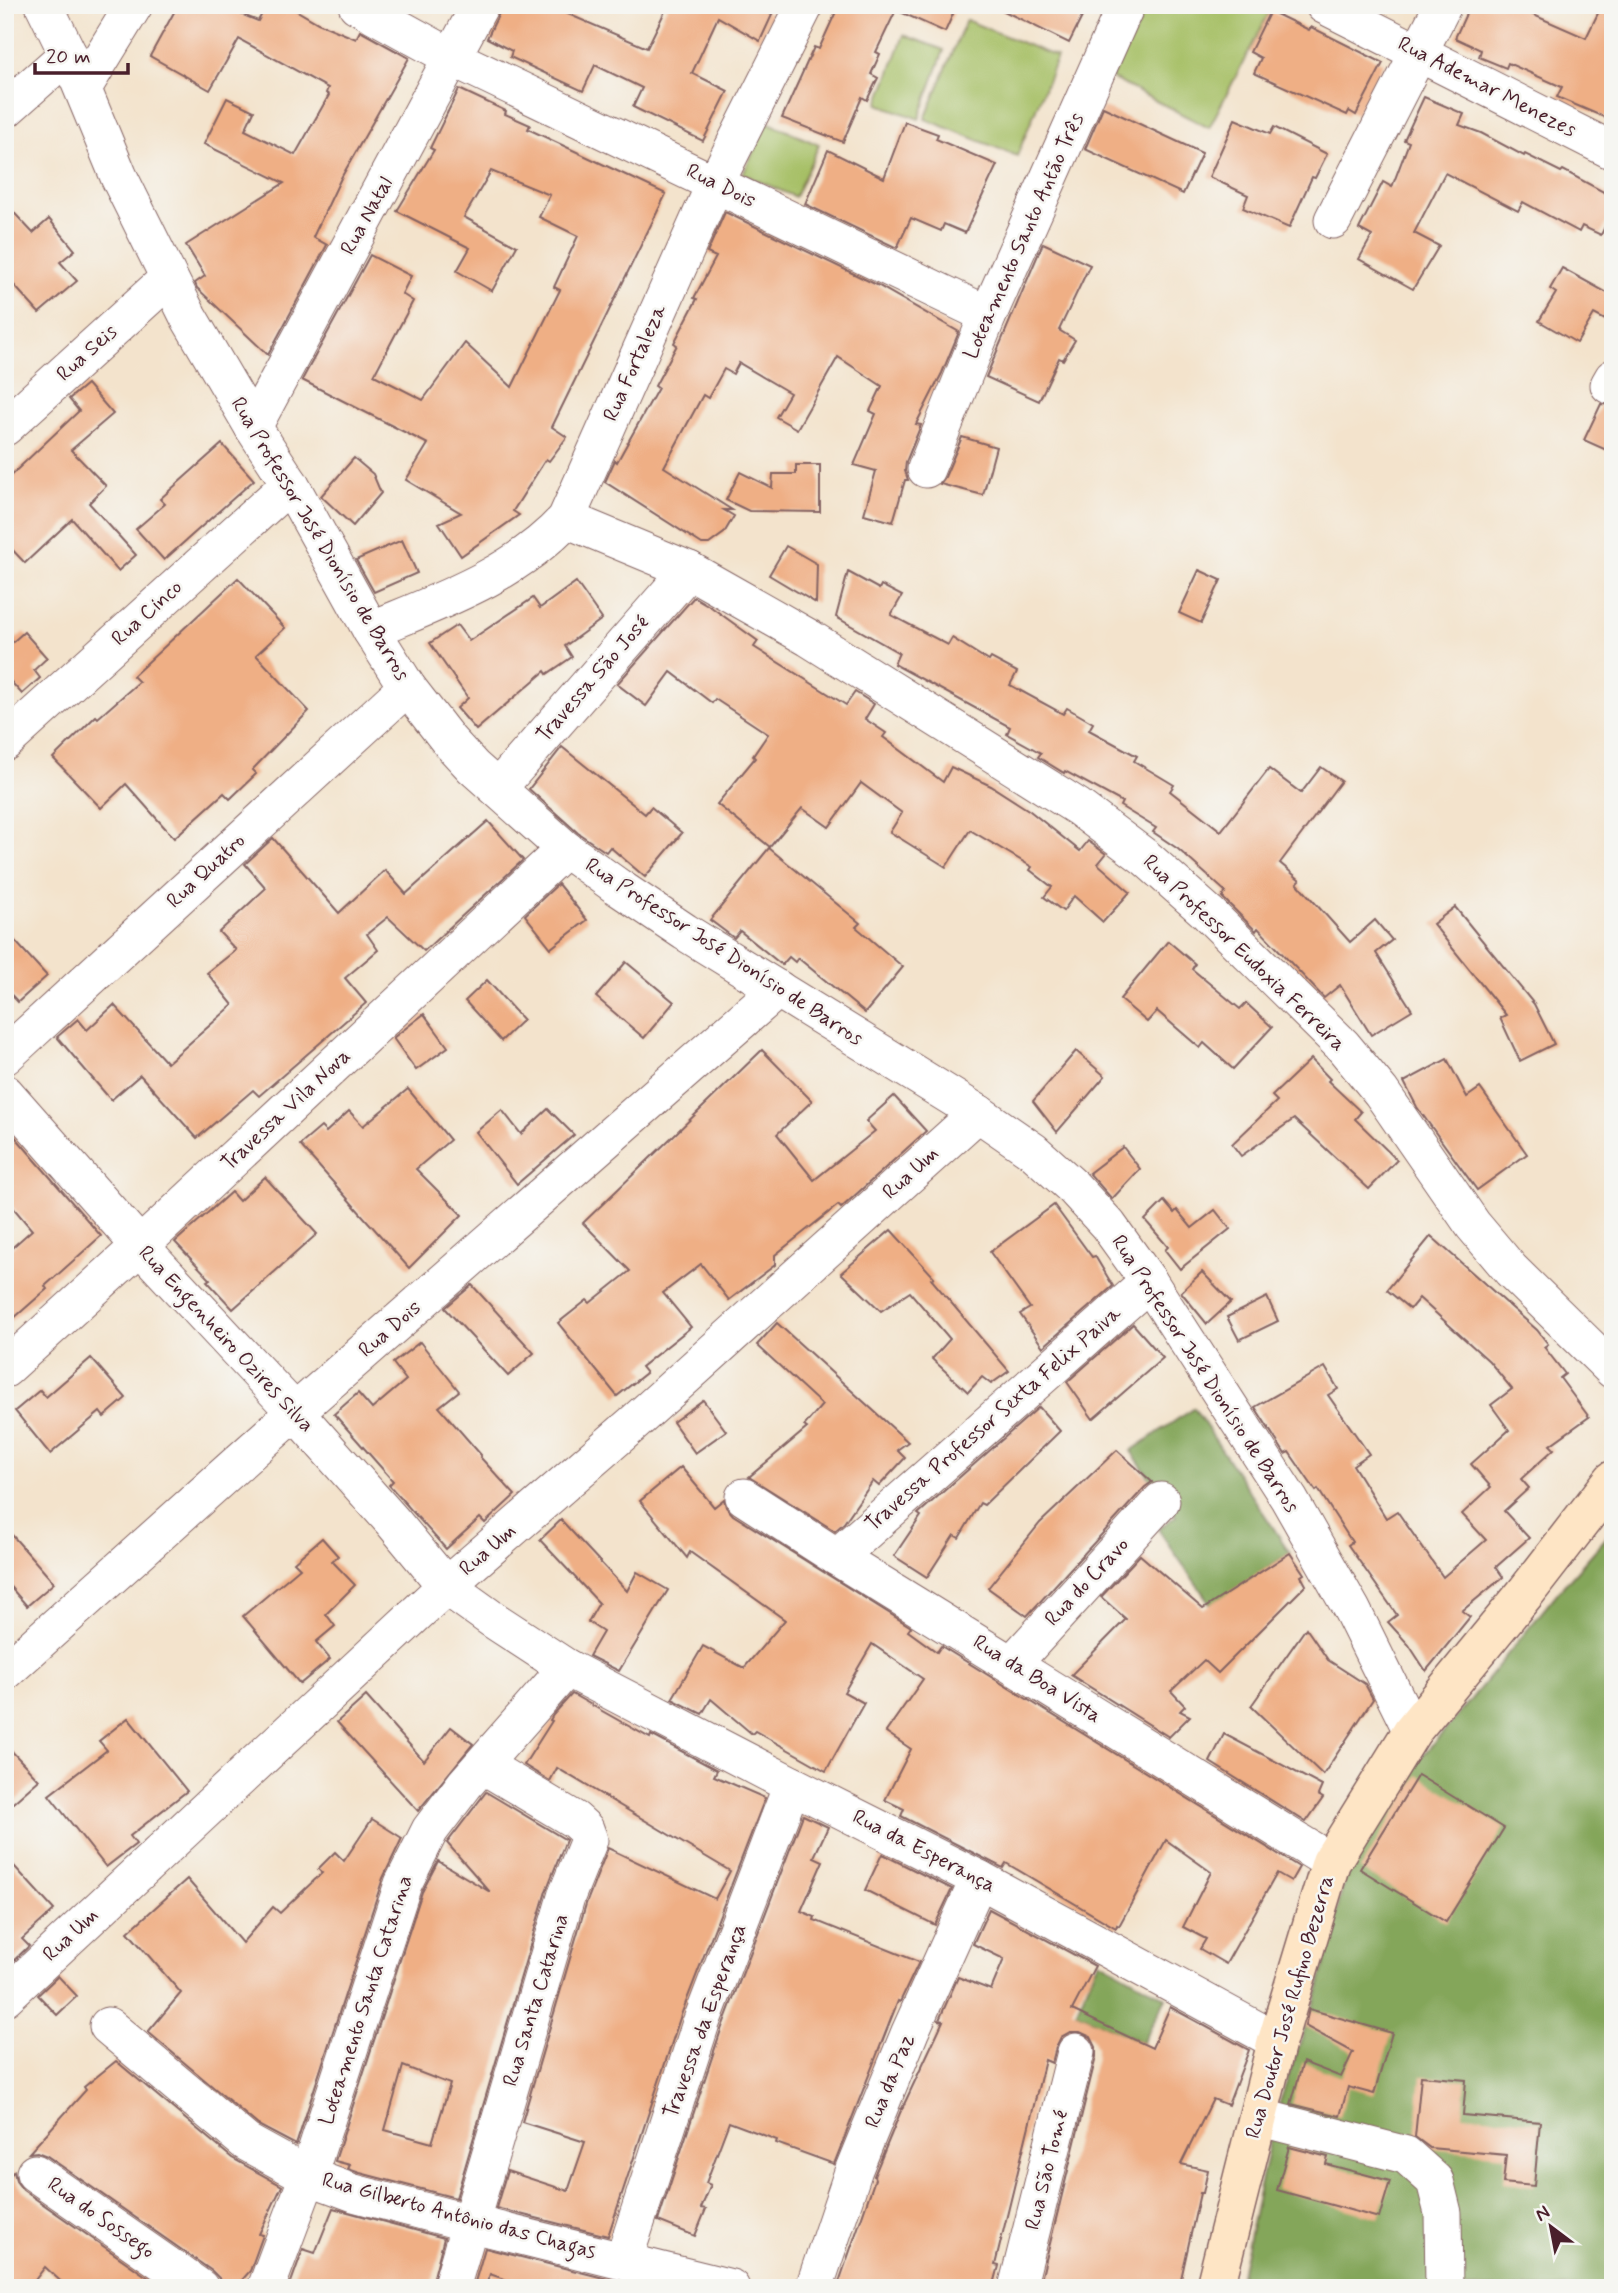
<svg xmlns="http://www.w3.org/2000/svg" width="1618" height="2293" font-family="Mynerve,sans-serif">
	<style>
		.green { fill: #a6bf65; stroke: #786f48; stroke-width: 2 }
		.forest { fill: #84a65a; stroke: #676242; stroke-width: 2 }
		.building { fill: #efaf85; fill-rule: evenodd }
		.lines { fill: none; stroke-linecap: round; stroke-linejoin: round }
		.minor-casing { stroke: #856463; stroke-width: 39 }
		.secondary-casing { stroke: #856463; stroke-width: 41 }
		.minor { stroke: #fff; stroke-width: 37 }
		.secondary { stroke: #fee5c5; stroke-width: 38 }
		.labels { text-anchor: middle; dominant-baseline: central; stroke-width: 5; stroke-linejoin: round; paint-order: stroke }
		.street-label { font-size: 21px; fill: #4a1f2b; stroke: #f6f6f2 }
	</style>
	<rect width="100%" height="100%" fill="#f6f6f2"/>
	<filter id="ink" filterUnits="userSpaceOnUse"><feTurbulence type="fractalNoise" baseFrequency=".0143" numOctaves="2"/><feDisplacementMap in="SourceGraphic" scale="14" xChannelSelector="R" yChannelSelector="G"/><feConvolveMatrix kernelMatrix="1 2 1 2 8 2 1 2 1" color-interpolation-filters="sRGB"/></filter>
	<filter id="wash" filterUnits="userSpaceOnUse"><feTurbulence type="fractalNoise" baseFrequency=".00686" numOctaves="4" result="noise"/><feDisplacementMap in="SourceGraphic" scale="28" xChannelSelector="R" yChannelSelector="G"/><feGaussianBlur stdDeviation="1.57" result="paint"/><feColorMatrix in="noise" values="0 0 0 0 0 0 0 0 0 0 0 0 0 0 0 0 0 1.4 0 .05"/><feComposite in="paint" operator="in"/></filter>
	<g filter="url(#wash)">
		<rect width="100%" height="100%" fill="#f3e3cc"/>
		<g class="green">
			<path d="M1149,5h115l7,4 -62,119 -98,-50z"/>
			<path d="M966,20l91,37 -40,99 -92,-37z"/>
			<path d="M904,35l40,15 -25,69 -41,-15z"/>
			<path d="M767,122l52,23 -24,52 -52,-23z"/>
		</g>
		<g class="forest">
			<path d="M1194,1408l96,145 -79,52 -53,-76 18,-13 -45,-65z"/>
			<path d="M1613,1530v758h-375l38,-175 43,-124 27,-116 67,-107 42,-47 104,-128z"/>
			<path d="M1099,1960l67,38 -24,45 -66,-31z"/>
		</g>
		<g id="blocks">
			<g class="building">
				<path d="M178,5h40l40,16 9,-16h20l31,18 38,16 4,-8 49,27 -68,120 -28,59 14,8 -59,110 -71,-67 -2,-5 10,-7 -19,-31 98,-62 -80,-39 23,-46 27,13 -9,19 50,25 34,-60 -3,-2 2,-5 -89,-49 -29,51 -60,-34z"/>
				<path d="M503,5h44l100,43 21,-43h88l16,10 -12,26 -42,-24 -26,56 36,18 -25,50 -70,-34 9,-19 -47,-23 -12,26 -73,-34 2,-6 -25,-13z"/>
				<path d="M839,5h118l-12,27 -49,-22 -20,42 4,2 -9,20 7,4 -11,22 -5,-3 -19,45 -61,-24 32,-71 5,2z"/>
				<path d="M992,5h96l-19,38z"/>
				<path d="M1470,5h63l-4,8 57,25 16,-33h11v116l-56,-24 5,-10 -54,-24 -2,5 -27,-11 2,-7 -26,-12z"/>
				<path d="M1270,11l39,19 2,-3 72,36 -27,52 -7,-4 -2,4 -93,-42 7,-15 -11,-6z"/>
				<path d="M459,89l47,22 -1,3 25,11 -2,4 138,65 -114,233 15,10 -18,24 -3,-2 -33,52 6,4 -58,41 -22,-33 22,-10 -55,-33 22,-36 -126,-64 68,-125 41,21 -9,18 11,7 -39,74 49,25 42,-57 47,44 48,-97 -6,-3 24,-51 -39,-19 11,-22 -59,-24 -27,46 53,29 -25,45 -35,-20 13,-23 -73,-37 37,-61 -4,-2z"/>
				<path d="M1424,97l40,17 -5,11 22,8 43,23 1,-2 36,18 2,-2 50,27v13l-12,25 -19,-9 -3,6 -56,-30 -5,9 -73,-38 -31,60 25,13 -26,43 -54,-30 13,-23 -13,-7 24,-47 9,5 17,-45 -5,-2z"/>
				<path d="M1103,107l99,46 -19,41 -98,-45z"/>
				<path d="M1235,119l35,15 4,-7 53,27 -12,24 -3,-1 -23,51 -46,-20 5,-13 -39,-18z"/>
				<path d="M905,122l33,12 -2,5 61,26 -32,68 -21,-9 -3,7 -30,-13 -14,30 -92,-44 23,-54 56,28z"/>
				<path d="M5,203l28,30 16,-14 26,31 -15,12 17,19 -38,32 -34,-38z"/>
				<path d="M725,212l154,74 80,46 -17,41 -26,51 5,1 -15,37 -1,9 3,9h-3l-12,42 -29,-8 12,-43 -22,-6 22,-51 -6,-3 12,-25 -44,-29 -41,72 -21,-12 14,-24 -51,-30 -6,11 -9,-5 -16,29 -5,-3 -39,72 68,43h-8l10,6 -10,17 -15,11h-7l-97,-62 10,-22 2,2 41,-74 -3,-2 22,-41 -3,-2 23,-44 -3,-1 22,-41 -9,-4z"/>
				<path d="M1043,243l47,22 -31,65 16,10 -12,20 -4,-2 -20,43 -53,-24z"/>
				<path d="M1562,268l51,28v28l-19,-10 -17,29 -38,-22 17,-28 -6,-4z"/>
				<path d="M87,384l26,30 -42,36 35,36 -17,17 47,52 -18,16 -46,-52 -47,44 -20,-21v-61l74,-70 -10,-12z"/>
				<path d="M1601,404l12,1v48l-29,-13z"/>
				<path d="M962,437l34,10 -13,48 -43,-11 5,-7z"/>
				<path d="M222,444l32,36 -90,80 -28,-31 29,-25 -5,-5z"/>
				<path d="M354,458l19,16 8,19 -28,33 -32,-30z"/>
				<path d="M796,465h24v47l-71,-1 -23,-11 14,-28 32,16 1,-14h23z"/>
				<path d="M402,540l15,33 -43,19 -18,-32z"/>
				<path d="M786,546l31,18 -1,39 -47,-28z"/>
				<path d="M1199,570l22,10 -20,43 -22,-10z"/>
				<path d="M848,572l31,17 2,-4 21,11 -11,19 57,30 4,-7 37,23 2,-3 26,14 -7,13 53,29 4,-6 26,15 -4,7 48,26 -3,5 40,24 -4,6 51,40 48,-62 32,24 20,-26 20,14 -61,82 20,17 -3,3 53,59 25,-22 17,20 -16,13 36,57 -41,25 -31,-50 -16,13 -66,-70 -2,3 -34,-34 4,-5 -48,-43 -25,-17 3,-4 -36,-22 2,-4 -57,-31 -1,2 -26,-16 3,-4 -34,-19 3,-7 -116,-63 5,-11 -63,-36z"/>
				<path d="M238,578l47,50 -29,27 53,56 -57,59 4,4 -26,25 -6,-6 -50,45 -48,-54 -25,24 -48,-50 43,-42 2,2 41,-36 -6,-6z"/>
				<path d="M576,582l26,37 -37,27 7,11 -25,17 -2,-3 -69,59 -19,-22 11,-10 -38,-55 27,-18 12,16 64,-43 7,10z"/>
				<path d="M694,597l17,10 47,34 -4,6 92,58 9,-13 19,12 -9,15 21,14 -3,4 60,45 8,-15 40,19 39,25 50,40 8,-10 18,13 -8,10 32,28 -27,30 -29,-26 -11,15 -19,-14 8,-10 -22,-17 2,-3 -62,-37 -24,37 -56,-35 12,-19 -41,-30 -32,44 -27,-19 -32,39 -53,-43 38,-46 -2,-2 15,-22 -53,-35 -3,4 -41,-31 -25,34 -29,-22z"/>
				<path d="M24,632l23,26 -13,12 6,8 -18,16 -17,-19v-26z"/>
				<path d="M562,747l83,67 6,-7 31,26 -37,44 -35,-30 -4,5 -28,-19 -49,-44z"/>
				<path d="M488,821l35,39 -99,91 -36,-34 -21,17 11,16 -33,28 21,25 -107,93 -6,-6 -56,48 -57,-63 -29,25 -54,-63 21,-18 9,11 27,-25 53,58 66,-58 -26,-32 29,-23 -17,-18 47,-44 -21,-24 28,-26 66,75 46,-43 21,24z"/>
				<path d="M769,848l91,75 -4,4 47,40 -38,46 -67,-55 -3,4 -6,-5 -7,8 -42,-34 -6,7 -24,-18z"/>
				<path d="M558,884l29,36 -36,28 -26,-33z"/>
				<path d="M1455,907l79,97 20,40 -34,17 -20,-43 6,-3 -73,-91z"/>
				<path d="M5,930l42,46 -29,26 -13,-14z"/>
				<path d="M1168,941l27,23 -3,5 48,40 6,-6 26,24 -39,42 -29,-26 -4,5 -43,-37 -10,11 -27,-23z"/>
				<path d="M626,962l48,40 -30,36 -48,-41z"/>
				<path d="M487,980l36,40 -22,21 -36,-40z"/>
				<path d="M424,1014l24,33 -32,23 -23,-32z"/>
				<path d="M762,1050l50,51 -35,33 37,46 61,-49 -9,-10 28,-25 32,35 -85,77 -3,-3 -63,50v10l-46,35 -28,-36 -38,29 28,34 -50,40 5,6 -29,23 -59,-73 29,-23 3,3 40,-32 -47,-48z"/>
				<path d="M1076,1051l29,25 -48,56 -24,-31z"/>
				<path d="M1311,1059l19,20 -2,2 33,31 -6,7 42,41 -28,29 -75,-70 -53,37 -9,-12 45,-43 -5,-5z"/>
				<path d="M1447,1059l20,38 13,-9 47,66 -50,36 -60,-83 -13,-25z"/>
				<path d="M408,1089l42,51 -34,29 46,46 -53,53 -109,-123 21,-18 5,5 23,-21 14,15z"/>
				<path d="M548,1109l26,26 -57,49 -41,-52 26,-22 19,24z"/>
				<path d="M5,1125l96,111 -56,50 2,3 -42,37v-72l27,-24 -27,-32z"/>
				<path d="M1123,1147l17,22 -28,30 -23,-26z"/>
				<path d="M265,1177l52,57 -84,75 -26,-28 3,-2 -35,-37 56,-50 8,9z"/>
				<path d="M1164,1201l10,12 3,-3 15,18 23,-18 15,19 -50,40 -15,-19 3,-3 -23,-27z"/>
				<path d="M1054,1205l38,52 3,-1 18,30 -70,61 -23,-33 10,-6 -40,-56z"/>
				<path d="M891,1230l43,47 -3,2 78,92 -18,13 -9,-7 -14,15 -36,-33 18,-20 -40,-47 -29,19 -40,-38z"/>
				<path d="M1431,1236l106,94 11,14 -4,3 21,27 -5,4 29,39 -39,28 4,4 -33,30 8,9 -25,23 25,27 -33,29 7,10 -41,34 8,6 -44,54 -17,-26 -21,-23 9,-7 -49,-70 4,-3 -34,-53 -2,2 -27,-39 -4,2 -30,-47 70,-40 13,22 -10,6 41,59 -16,11 33,53 11,-7 46,66 43,-37 -24,-26 29,-27 -20,-23 38,-34 -18,-25 21,-16 -23,-28 -70,-63 -9,11 -23,-19z"/>
				<path d="M1202,1272l29,30 -24,22 -26,-32z"/>
				<path d="M472,1285l62,68 -26,23 -63,-68z"/>
				<path d="M1267,1297l11,24 -39,19 -12,-23z"/>
				<path d="M777,1323l131,119 -11,8 8,8 -26,28 -6,-5 -29,42 -9,8 -86,-54 58,-49 -3,-2 18,-21 -65,-60z"/>
				<path d="M1133,1324l30,34 -70,61 -26,-37z"/>
				<path d="M420,1342l39,49 -20,16 42,48 -1,2 35,38 -30,28 -5,-5 -34,31 -57,-64 4,-4 -59,-67 24,-21 14,16 34,-29 -13,-17z"/>
				<path d="M91,1358l35,40 -22,19 -4,-5 -50,42 -35,-43 25,-21 6,7z"/>
				<path d="M703,1400l23,31 -31,22 -22,-31z"/>
				<path d="M1039,1407l21,24 -76,74 -4,-2 -21,35 -5,-3 -27,42 -33,-21 27,-40 -3,-2z"/>
				<path d="M1117,1450l35,32 -7,5 -118,129 -39,-28 52,-65z"/>
				<path d="M681,1467l33,40 10,-8 2,8 7,8 178,112 -3,4 29,21 4,-6 358,221 -8,14 -14,-8 -51,91 -26,-15 6,-10 -23,-12 28,-55 -45,-32 -47,86 -2,-1 -1,3 -110,-65 -3,5 -102,-52 3,-7 -19,-9 26,-51 -25,-17 37,-53 -51,-35 -28,48 20,11 -38,68 -71,-40 -3,3 -41,-35 -9,15 -30,-15 31,-53 41,22 41,-48 -95,-68 -3,6 -47,-57z"/>
				<path d="M561,1520l66,71 10,-19 31,18 -49,81 -30,-15 14,-24 -15,-10 11,-19 -59,-63z"/>
				<path d="M5,1527l49,56 -27,23 -22,-25z"/>
				<path d="M322,1538l16,18 -6,5 23,24 -29,29 9,12 -19,16 14,17 -30,25 -57,-68 57,-48 -6,-6z"/>
				<path d="M1290,1553l14,21 -3,2 5,9 -88,88 -14,-13 -33,31 14,15 -5,5 10,5 -21,21 -98,-62 55,-56 -25,-22 39,-42 63,54z"/>
				<path d="M1306,1628l22,32 37,24 8,15 -50,76 -72,-69z"/>
				<path d="M572,1694l78,44 1,-3 66,35 -3,6 51,22 -84,217 -73,221 -112,-28 11,-37 61,20 17,-49 -63,-20 64,-218 22,-56 107,51 15,-28 -173,-103 -7,13 -26,-16 28,-44 -2,-1 3,-5z"/>
				<path d="M366,1696l58,65 27,-34 22,17 -55,67 -81,-89z"/>
				<path d="M128,1718l59,73 -57,45 6,8 -30,23 -57,-72 58,-45 -8,-9z"/>
				<path d="M1224,1734l98,52 -4,9 5,3 -17,24 -96,-60z"/>
				<path d="M5,1744l34,36 -34,30z"/>
				<path d="M1418,1775l86,53 -58,94 -86,-53z"/>
				<path d="M486,1792l80,48 -20,51 -90,307 -96,-25 -12,-4 2,-4 -15,-4 87,-269 16,-31 52,31 -43,-49zM403,2066l47,18 -18,59 -47,-13z"/>
				<path d="M803,1815l25,12 -14,30 9,4 -22,50 14,6 -1,3 105,42 -19,40 -2,-1 -64,163 -58,-21 1,-3 -48,-18 -23,61 5,2 -10,23 5,1 -11,27 -37,-15 63,-191z"/>
				<path d="M372,1819l30,19 -19,40 -87,267 -38,-20 -110,-93 33,-39 -53,-61 59,-53 55,64 31,-36 7,6 42,-40 -4,-4 17,-17 9,9z"/>
				<path d="M882,1854l70,35 -17,36 -70,-35z"/>
				<path d="M5,1856l49,54 -32,29 7,7 -20,19 -4,-4z"/>
				<path d="M989,1909l106,57 -23,44 80,38 18,-41 79,43 -21,55 -15,-6 -32,65 27,6 -5,23h-3l-21,95h-140l57,-231v-10l-5,-10 -11,-5h-10l-9,5 -5,10 -4,16 -7,-3 -50,205 4,1 -6,22h-156l38,-109 -1,-3 26,-63 43,-92 -4,-1 19,-43 33,13 13,-31 -31,-15z"/>
				<path d="M58,1976l19,20 -20,19 -19,-20z"/>
				<path d="M1309,2009l83,24 -18,61 -26,-7 -8,29 -49,-12 12,-42 38,15 12,-25 -48,-26z"/>
				<path d="M116,2061l116,97 50,28 -23,48 4,1 -13,36 -15,17h-14l-2,-10 -7,-7 -165,-115 -10,-4 -8,1 57,-63 -2,-3z"/>
				<path d="M1421,2076l45,4 -3,35 77,7 -6,64 -31,-3 3,-28 -76,-7 -15,-11z"/>
				<path d="M1289,2147l39,10 -2,7 64,17 -11,37 -102,-28z"/>
				<path d="M14,2171l2,10 7,9 140,98h-95l-23,-21 -16,21h-24v-107z"/>
				<path d="M333,2208l111,30 -13,50h-142l14,-39 12,4z"/>
				<path d="M485,2248l158,40h-114l-39,-14 -4,11 -11,-3z"/>
			</g>
		</g>
	</g>
	<g filter="url(#ink)">
		<use href="#blocks" fill-opacity="0" stroke="#856463" stroke-width="2"/>
		<g class="lines">
			<defs>
				<g id="minor">
					<path d="M44,5l24,49 51,123 69,139 65,111 37,57 81,146 36,57 42,54 24,26 92,82 53,38 67,45 293,181 55,38 40,36 35,38 41,57 140,217 63,111 60,121"/>
					<path d="M357,5l96,53 535,257"/>
					<path d="M1324,5l289,146"/>
					<path d="M83,88l51,-83"/>
					<path d="M5,110l63,-56"/>
					<path d="M1333,220l110,-215"/>
					<path d="M1609,385l4,-7"/>
					<path d="M5,427l163,-148"/>
					<path d="M253,427l227,-422"/>
					<path d="M926,469l62,-154 138,-310"/>
					<path d="M566,519l123,51 120,68 269,169 68,51 62,55 135,133 38,46 92,133 38,45 102,100"/>
					<path d="M371,630c69,-29 144,-55 195,-111l149,-335 90,-179"/>
					<path d="M5,742l285,-258"/>
					<path d="M498,788l191,-218"/>
					<path d="M5,1056l402,-369"/>
					<path d="M5,1093l135,153 155,166 98,110 53,64 46,33 75,49 225,117 187,94 298,162"/>
					<path d="M5,1369l135,-123 425,-397"/>
					<path d="M744,1497l93,60 494,305"/>
					<path d="M837,1557l312,-275"/>
					<path d="M1013,1663l148,-162"/>
					<path d="M5,1672l290,-260 483,-423"/>
					<path d="M5,1997l441,-411 188,-163 344,-310"/>
					<path d="M108,2026l138,116 62,34 46,17 115,30 262,65"/>
					<path d="M1258,2117l148,38 29,26 8,32 1,75"/>
					<path d="M35,2173l165,115"/>
					<path d="M624,2259l77,-236 91,-238"/>
					<path d="M266,2288l42,-112 95,-292 27,-54 35,-46 102,-116"/>
					<path d="M451,2288l115,-391 23,-57 -4,-11 -10,-9 -92,-55"/>
					<path d="M814,2288l40,-119 56,-137 69,-153"/>
					<path d="M1017,2288l59,-236"/>
				</g>
				<path id="secondary" d="M1215,2288l62,-247 54,-179 81,-131 115,-140 86,-111"/>
			</defs>
			<use href="#minor" class="minor-casing"/>
			<use href="#secondary" class="secondary-casing"/>
			<use href="#minor" class="minor"/>
			<use href="#secondary" class="secondary"/>
		</g>
	</g>
	<g class="labels">
		<g class="street-label">
			<text transform="translate(1487 87) rotate(27)">Rua Ademar Menezes</text>
			<text transform="translate(721 186) rotate(26)">Rua Dois</text>
			<text transform="translate(367 216) rotate(-61)">Rua Natal</text>
			<text transform="translate(1024 236) rotate(-66)">Loteamento Santo Antão Três</text>
			<text transform="translate(87 353) rotate(-42)">Rua Seis</text>
			<text transform="translate(635 363) rotate(-66)">Rua Fortaleza</text>
			<text transform="translate(320 539) rotate(59)">Rua Professor José Dionísio de Barros</text>
			<text transform="translate(147 613) rotate(-42)">Rua Cinco</text>
			<text transform="translate(593 679) rotate(-49)">Travessa São José</text>
			<text transform="translate(206 871) rotate(-43)">Rua Quatro</text>
			<text transform="translate(724 952) rotate(33)">Rua Professor José Dionísio de Barros</text>
			<text transform="translate(1244 953) rotate(44)">Rua Professor Eudoxia Ferreira</text>
			<text transform="translate(286 1110) rotate(-43)">Travessa Vila Nova</text>
			<text transform="translate(911 1173) rotate(-42)">Rua Um</text>
			<text transform="translate(390 1329) rotate(-41)">Rua Dois</text>
			<text transform="translate(226 1339) rotate(47)">Rua Engenheiro Ozires Silva</text>
			<text transform="translate(1205 1374) rotate(57)">Rua Professor José Dionísio de Barros</text>
			<text transform="translate(993 1419) rotate(-41)">Travessa Professor Sexta Felix Paiva</text>
			<text transform="translate(488 1550) rotate(-41)">Rua Um</text>
			<text transform="translate(1087 1582) rotate(-47)">Rua do Cravo</text>
			<text transform="translate(1037 1679) rotate(32)">Rua da Boa Vista</text>
			<text transform="translate(924 1851) rotate(27)">Rua da Esperança</text>
			<text transform="translate(71 1935) rotate(-43)">Rua Um</text>
			<text transform="translate(366 2000) rotate(-72)">Loteamento Santa Catarina</text>
			<text transform="translate(536 2000) rotate(-73)">Rua Santa Catarina</text>
			<text transform="translate(1290 2007) rotate(-74)">Rua Doutor José Rufino Bezerra</text>
			<text transform="translate(705 2021) rotate(-70)">Travessa da Esperança</text>
			<text transform="translate(890 2081) rotate(-68)">Rua da Paz</text>
			<text transform="translate(1047 2170) rotate(-76)">Rua São Tomé</text>
			<text transform="translate(459 2216) rotate(15)">Rua Gilberto Antônio das Chagas</text>
			<text transform="translate(101 2218) rotate(35)">Rua do Sossego</text>
		</g>
	</g>
	<rect width="1618" height="2293" fill="none" stroke="#f6f6f2" stroke-width="28"/>
	<g transform="translate(1551 2227) rotate(328)" stroke="#f6f6f2" stroke-width="5" paint-order="stroke">
	<path d="M0-5L12 26L0 18L-12 26Z" fill="#4a1f2b"/>
	<text y="-10" font-size="19" font-weight="bold" text-anchor="middle" fill="#4a1f2b">N</text>
	</g>
	<path d="M35 63v10h93v-10" fill="none" stroke="#4a1f2b" stroke-width="3.5"/>
	<text x="46" y="63" font-size="21" fill="#4a1f2b" stroke="#f6f6f2" stroke-width="5" paint-order="stroke">20 m</text>
</svg>
